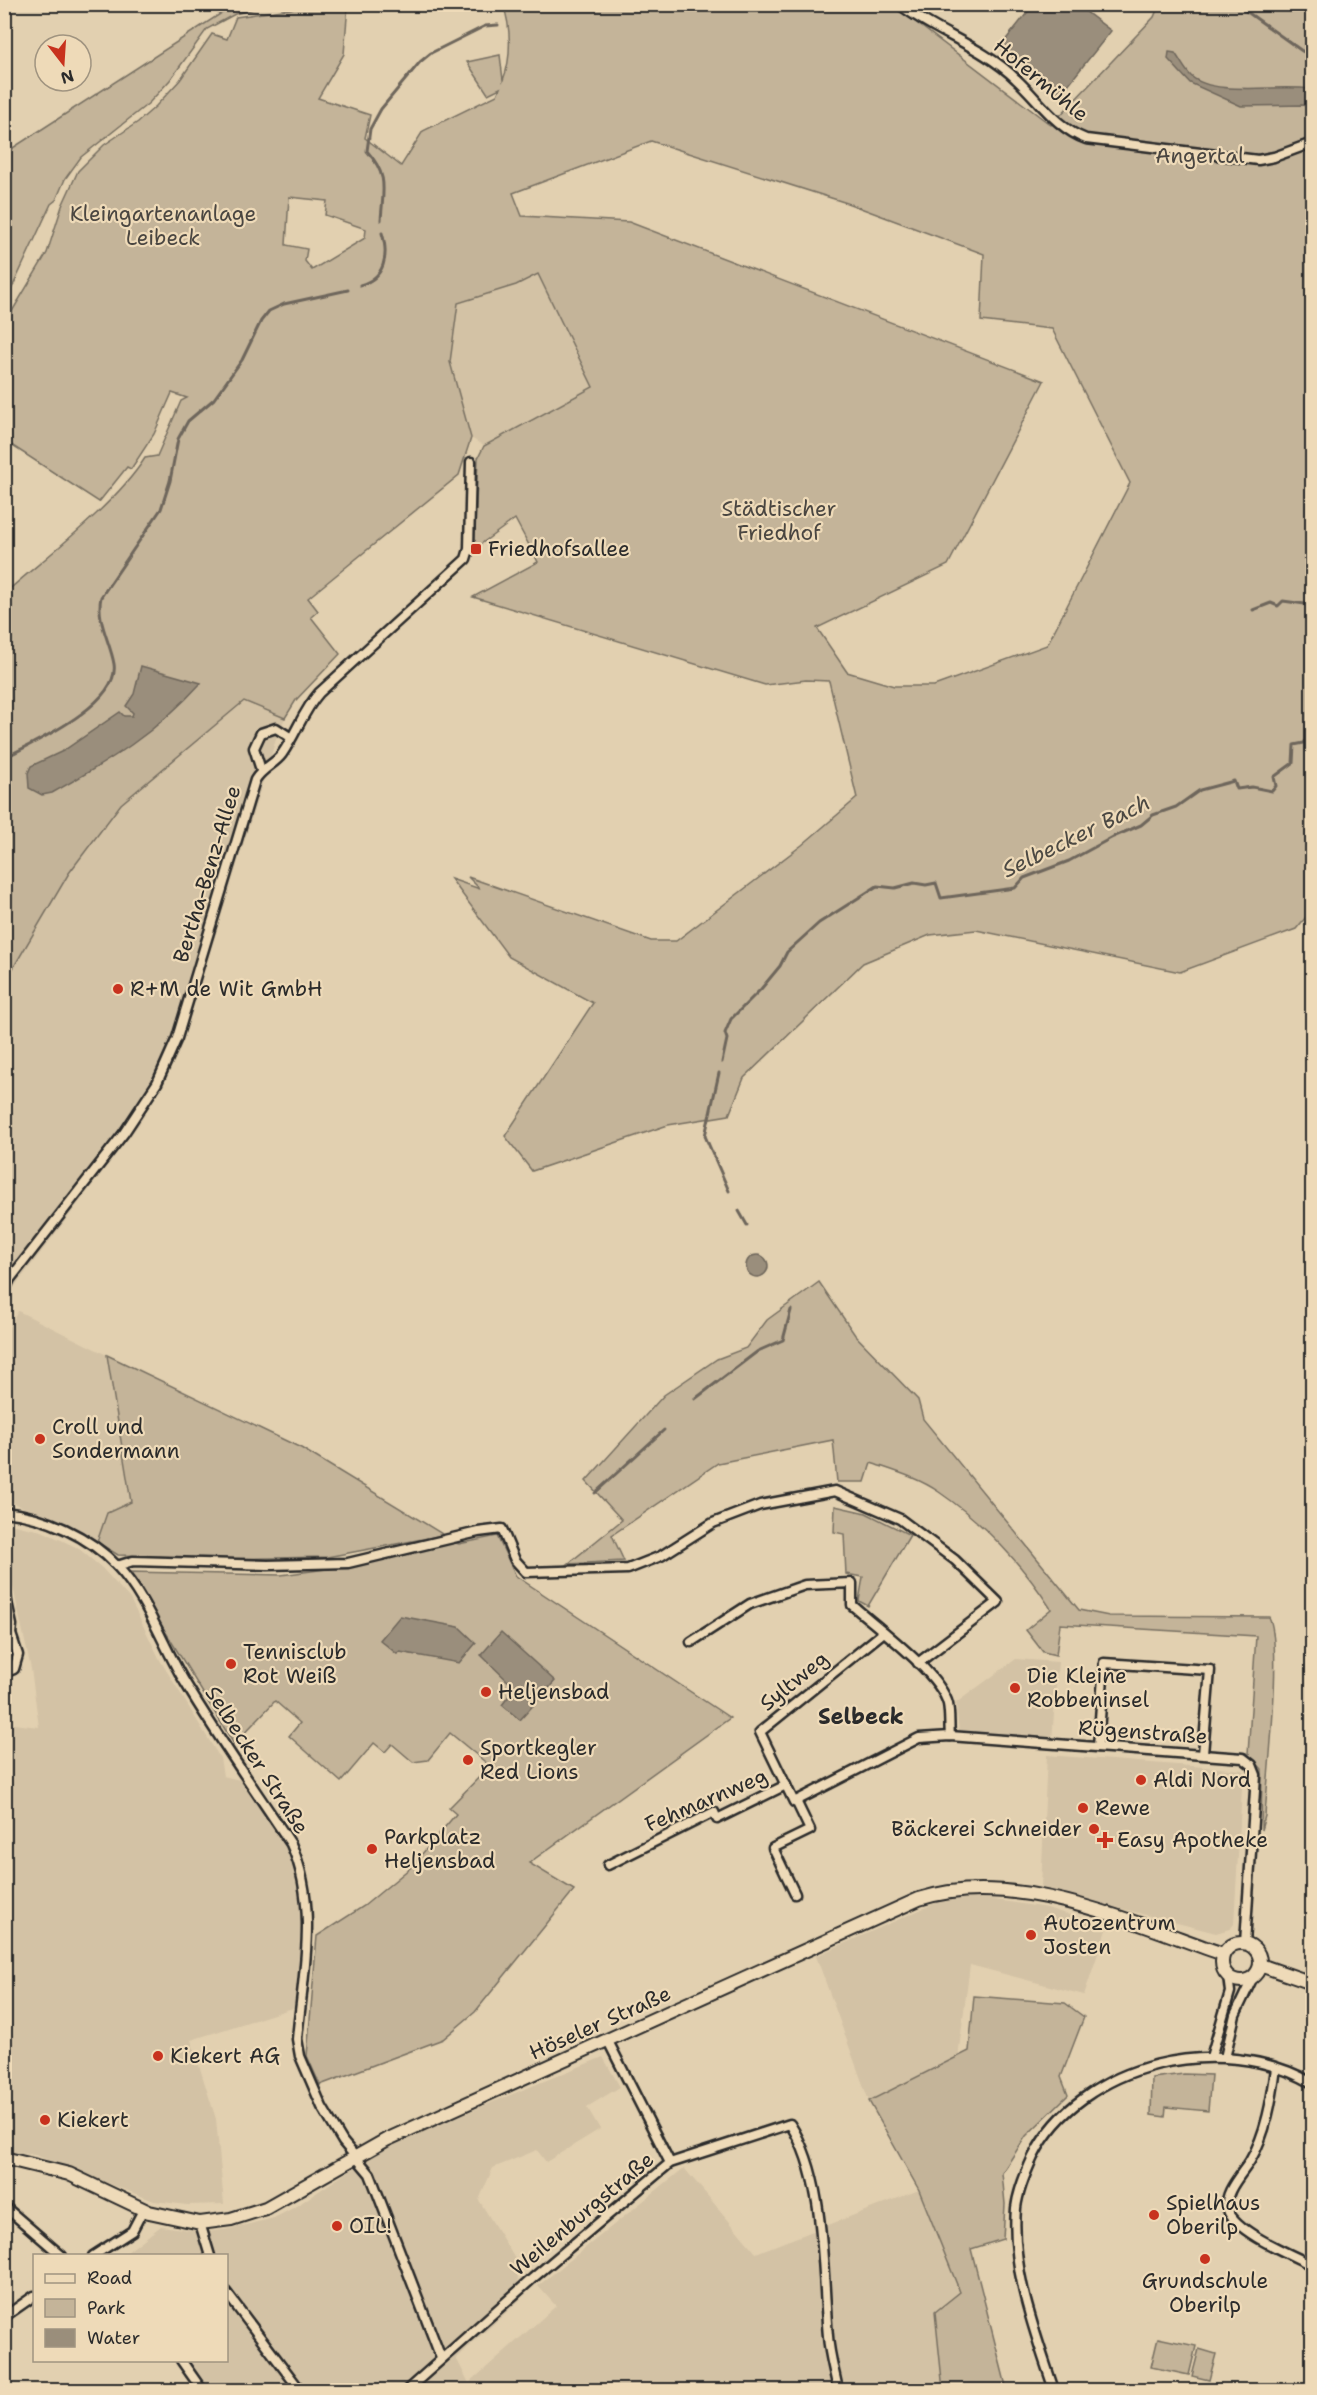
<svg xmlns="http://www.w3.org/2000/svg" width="1317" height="2395" font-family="'Shantell Sans',sans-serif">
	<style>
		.built { fill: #d3c2a5 }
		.green { fill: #c4b499; stroke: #787062; stroke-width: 1.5; fill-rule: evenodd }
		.water { fill: #9a8e7b; stroke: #6e665b; stroke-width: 1.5 }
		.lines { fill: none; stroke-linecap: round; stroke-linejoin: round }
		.stream { stroke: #6e665b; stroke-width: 3 }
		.minor-casing { stroke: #2b2b2b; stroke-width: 13 }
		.primary-casing { stroke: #2b2b2b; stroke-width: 16 }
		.minor { stroke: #eedab8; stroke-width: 8 }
		.primary { stroke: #eedab8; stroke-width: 12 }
		.poi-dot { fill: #c8321e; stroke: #eedab8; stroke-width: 2 }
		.labels { text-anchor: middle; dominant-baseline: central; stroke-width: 4.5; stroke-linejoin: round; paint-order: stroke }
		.street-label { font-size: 21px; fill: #2b2b2b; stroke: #eedab8 }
		.park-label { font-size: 21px; fill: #4a4641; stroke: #eedab8 }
		.poi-label { font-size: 21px; fill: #2b2b2b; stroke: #eedab8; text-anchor: start }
		.water-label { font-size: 22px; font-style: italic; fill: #4c4943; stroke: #eedab8 }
		.neighbourhood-label { font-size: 22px; font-weight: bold; fill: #2b2b2b; stroke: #eedab8 }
	</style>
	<rect width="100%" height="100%" fill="#e2d0b0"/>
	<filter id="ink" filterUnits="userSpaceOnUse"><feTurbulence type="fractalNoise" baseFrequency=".0167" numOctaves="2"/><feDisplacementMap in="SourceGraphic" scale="12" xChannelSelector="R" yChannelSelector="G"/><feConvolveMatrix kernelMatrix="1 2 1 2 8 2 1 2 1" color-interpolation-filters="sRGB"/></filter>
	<g filter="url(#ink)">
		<g class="built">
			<path d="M538,274l55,113 -109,59 -13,-8 -21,-76 8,-59 58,-18z"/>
			<path d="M244,701l41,17 -8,18 -99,319 -38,68 -131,171 -4,1 -1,-313 65,-109 53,-70z"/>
			<path d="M18,1311l89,44 24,148 -24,11 -10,28 -92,-43 -1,-163z"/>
			<path d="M5,1523l37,8 36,17 24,20 28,31 30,61 60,98 3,18 17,4 31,37 18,36 11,33 2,33 -6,88 -105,33 25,79 8,85 -37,1 -33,-4 -119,-46 -30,-4v-428l34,4 -8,-58 -26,-118z"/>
			<path d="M1016,1659l42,3 -6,78 -93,-8 -3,-29z"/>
			<path d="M1047,1755l196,15 -9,154 -4,5 -14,4 -175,-45z"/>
			<path d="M976,1897l71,11 60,19 -23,68 -114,-30 -11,84 1,115 22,226h-776l-21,-29 41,-1v-104h-104l39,-30 45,6 23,-3 45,-11 21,-11 75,-50 47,-24 186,-76 17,30 -33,20 13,22 -54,33 -9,-12 -44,18 -14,32 36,59 6,40 -65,59 13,25 87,-77 -18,-20 146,-118 72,85 163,-63 -50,-89 -53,-145 124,-55z"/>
		</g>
		<g class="green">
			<path d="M234,5h35l-34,9 -28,15 -37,51 -21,23 -68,54 -16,22 -9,21 -5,4 -46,99v-150z"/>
			<path d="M316,5h32l-4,49 -26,44 52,17 -5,23 36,28 22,-35 74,-36 3,-7 -12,6 -21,-32 33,-7 3,25c9,-22 8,-54 0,-75h390l158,120 103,-108 5,-12h153v905l-16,19 -116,43 -204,-42 -46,5 -67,28 -119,115 -15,37 -61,10 -136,46 -27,-35 88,-133 -84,-46 -58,-78 29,10 -12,-12 183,64h25l126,-96 55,-47 -28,-117 -23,-1 -41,5 -292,-88 65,-35 -23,-43 -41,30 4,-91 6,-12 109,-59 -55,-113 -22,11 -58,18 -8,59 21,76 -12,37 -151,123 10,13 -7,6 29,37 -44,46 -11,18 -41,-17 -123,103 -52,69 -64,109v-389c42,-37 111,-89 140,-135l12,-2 24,-55 6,-3 -15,-5 -18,41 -23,35 -4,-2 -28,35 -94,-61v-118l42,-70 15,-47 16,-35 26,-26 34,-23 18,-16 24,-26 32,-46 15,5 9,-22zM651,141l196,62 137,51 -3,67 71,8 78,154 -83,162 -113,41h-40l-47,-14 -30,-44 131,-63 96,-184 -415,-159 -107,-6 -9,-23zM289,197l38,4 -2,14 41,14 -1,9 -53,32 -7,-9 2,-12 -21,-4z"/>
			<path d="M819,1282l36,53 63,65 5,19 156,191 30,6 160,1c14,26 -2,162 -4,199l-4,14 1,-61 -14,-15 8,-118 -196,-12 -4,31 -13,-3 -17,-22 25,-21c-28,-44 -68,-87 -112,-117 -20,-14 -45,-21 -68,-29l-6,19h-28l-4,-42 -115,23 -106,72 12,26 -56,3 54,-44 -36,-39 78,-86 53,-36 29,-11 21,-28z"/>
			<path d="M107,1355l194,93 143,87 -117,22 -103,2 -106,-4 -21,-13 10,-29 24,-11z"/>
			<path d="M835,1506l31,7 44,22 -42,71 -9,-5 4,-24 -17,-3 -2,-40 -10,-2z"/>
			<path d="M497,1536l19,40 214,142 -201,145 45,27 -99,122 -32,27 -123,46 -13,-29 10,-120 47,-30 46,-38 46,-54 -7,-6 41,-42 -40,-33 -22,27 -15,2 -21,-18 -7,8 -11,-9 -33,39 -52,-46 11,-13 -25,-22 -41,43 -105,-172 152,3 76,-10 93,-24 9,3z"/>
			<path d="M974,1996l91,7 19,14 -23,60 7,18 -42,41 -24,37 3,31 -2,35 -32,10 36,141h-64l-8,-78 25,-20 -41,-102 -50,-89 100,-50z"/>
			<path d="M1184,2074l27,1 -3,36 -42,-4 -1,10 -14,-2 1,-37z"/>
			<path d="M1158,2338l38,8 -7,29 -38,-8z"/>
			<path d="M1199,2349l17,5 -7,26 -17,-4z"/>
		</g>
		<g class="water">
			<path d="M1034,4l43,1 34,26 -51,64 -60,-48z"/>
			<path d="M1169,52l6,1c5,7 10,17 16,23 22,21 89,8 119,13l2,2v22l-8,-8 -63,1 -51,-23 -22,-24z"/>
			<path d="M141,666l60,17c-46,51 -90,77 -149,110l-10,2 -13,-7 -1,-15 3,-7 32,-15 57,-39 4,4h8l1,-3 -7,-7 8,-12z"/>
			<circle cx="757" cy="1266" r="11"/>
			<path d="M400,1616l59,11 17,16 -17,20 -59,-11 -3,2 -17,-14z"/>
			<path d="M501,1632l54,49 -35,39 -18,-15 13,-17 -34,-33z"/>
		</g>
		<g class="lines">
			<g class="stream">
				<path d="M1236,4l66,47 10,4"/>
				<path d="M381,220c2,-31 8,-44 -14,-69l3,-22 11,-20 39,-47 11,-9 54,-27 13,-1"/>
				<path d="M360,285c25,-7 29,-29 22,-52"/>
				<path d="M1253,610l18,-7 7,3 5,-5 29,4"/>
				<path d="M12,754c29,-15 108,-52 102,-90 -4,-23 -18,-43 -13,-67l60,-88 9,-28 8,-42 10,-18 26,-22 28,-39 19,-39 8,-10 15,-7 64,-14"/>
				<path d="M722,1062l5,-23 -2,-6 6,-14 30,-30 19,-23 7,-14 32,-29 58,-37 18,2 19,-5 12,2 10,-2 5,15 74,-10 9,-10 45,-17 44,-24 28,-12 12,-10 23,-8 24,-17 34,-9 3,8 15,-2 20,4 4,-5 -2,-9 19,-14 1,-18 10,-2 8,-9"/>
				<path d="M719,1073l-14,63 24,55"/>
				<path d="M739,1211l8,14"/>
				<path d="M695,1399l63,-48 25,-11 8,-30"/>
				<path d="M595,1493l69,-63"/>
			</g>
			<defs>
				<g id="minor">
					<path d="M899,4c37,29 83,42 117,75 23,21 40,49 70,60l172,21 16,-3 38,-14"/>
					<path d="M261,770l-7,-22 7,-15 15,-5 14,9"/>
					<path d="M4,1292l6,-13 114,-146 33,-50 20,-45 78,-258c7,-12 20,-16 27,-26 14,-20 21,-43 37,-61l147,-134 3,-10 2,-87"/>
					<path d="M4,1512c41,4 85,24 113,54 31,33 46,81 69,118 33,55 70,107 105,160 28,62 12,130 6,195l3,17 22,51 21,35 27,32 71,184"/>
					<path d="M117,1566l16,-5 135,4 80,-2 130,-31 24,-3 13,31 11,12 102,-3 33,-13 52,-33 47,-18 75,-14 65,28 55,41 43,42 -80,61"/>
					<path d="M4,1588l8,37 -1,9"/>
					<path d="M884,1632l-124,100 34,70 125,-64 31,-2 293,22 9,7 4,10 -11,168"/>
					<path d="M4,1639l7,-5 7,21 -4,14 -10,4"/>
					<path d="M691,1642l59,-38 55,-19 47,-2v22c25,22 88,68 96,99 2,10 1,22 2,32"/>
					<path d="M1098,1747l6,-84 106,7 -7,84"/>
					<path d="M608,1865l106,-53 3,7 69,-34"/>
					<path d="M795,1894l-22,-46 37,-18 -14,-29"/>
					<path d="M608,2041l62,122"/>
					<path d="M1211,2057l19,-65 -2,-16"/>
					<path d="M1225,2058l10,-43 18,-38"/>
					<path d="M1276,2068c-4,31 -10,66 -26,93 -8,13 -28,33 -22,49 7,22 64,45 84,55"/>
					<path d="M4,2206l58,50"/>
					<path d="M200,2223l10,33"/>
					<path d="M93,2256l39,-25 11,-21"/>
					<path d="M226,2292l74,98"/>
					<path d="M4,2317l30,-21"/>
					<path d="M181,2360l21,30"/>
					<path d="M407,2390l126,-112 137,-115 120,-39c36,55 32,147 38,212 1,18 7,37 10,54"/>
					<path d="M1054,2390c-19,-58 -43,-119 -38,-182 2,-17 10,-36 17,-51 48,-96 190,-126 279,-74"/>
				</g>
				<g id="primary">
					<circle cx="1241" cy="1962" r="19"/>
					<path d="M1260,1965l52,18"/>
					<path d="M4,2158l65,16 80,38 51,11 31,-4 35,-11 120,-68 533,-241c95,-31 214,24 304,55"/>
				</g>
			</defs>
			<use href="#minor" class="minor-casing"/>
			<use href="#primary" class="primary-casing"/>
			<use href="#minor" class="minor"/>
			<use href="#primary" class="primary"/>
		</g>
	</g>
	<g class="poi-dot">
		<rect x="470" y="543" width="12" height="12" rx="3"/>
		<circle cx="118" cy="989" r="6"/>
		<circle cx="40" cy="1439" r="6"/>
		<circle cx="231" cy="1664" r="6"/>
		<circle cx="1015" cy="1688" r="6"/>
		<circle cx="486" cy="1692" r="6"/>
		<circle cx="468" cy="1760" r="6"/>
		<circle cx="1141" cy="1780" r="6"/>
		<circle cx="1083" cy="1808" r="6"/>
		<circle cx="1094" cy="1829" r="6"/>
		<path d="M1102 1831h6v6h6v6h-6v6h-6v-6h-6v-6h6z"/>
		<circle cx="372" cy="1849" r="6"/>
		<circle cx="1031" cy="1935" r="6"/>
		<circle cx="158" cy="2056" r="6"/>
		<circle cx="45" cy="2120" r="6"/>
		<circle cx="1154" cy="2215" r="6"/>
		<circle cx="337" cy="2226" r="6"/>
		<circle cx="1205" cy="2259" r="6"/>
	</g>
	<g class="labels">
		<g class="street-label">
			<text transform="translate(1041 80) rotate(40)">Hofermühle</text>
			<text transform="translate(207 874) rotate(-73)">Bertha-Benz-Allee</text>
			<text transform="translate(794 1681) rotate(-39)">Syltweg</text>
			<text transform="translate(1143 1732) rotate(4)">Rügenstraße</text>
			<text transform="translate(257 1760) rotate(57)">Selbecker Straße</text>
			<text transform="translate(706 1800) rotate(-23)">Fehmarnweg</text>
			<text transform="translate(600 2023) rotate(-24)">Höseler Straße</text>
			<text transform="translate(582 2214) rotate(-40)">Weilenburgstraße</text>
		</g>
		<g class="park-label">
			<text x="1200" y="156">Angertal</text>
			<text x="163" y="214">Kleingartenanlage<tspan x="163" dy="24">Leibeck</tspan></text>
			<text x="779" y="509">Städtischer<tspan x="779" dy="24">Friedhof</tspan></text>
		</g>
		<g class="poi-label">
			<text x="488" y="549">Friedhofsallee</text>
			<text x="130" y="989">R+M de Wit GmbH</text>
			<text x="52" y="1427">Croll und<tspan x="52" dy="24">Sondermann</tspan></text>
			<text x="243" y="1652">Tennisclub<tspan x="243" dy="24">Rot Weiß</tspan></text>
			<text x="1027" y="1676">Die Kleine<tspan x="1027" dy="24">Robbeninsel</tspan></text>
			<text x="498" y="1692">Heljensbad</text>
			<text x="480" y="1748">Sportkegler<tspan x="480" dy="24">Red Lions</tspan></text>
			<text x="1153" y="1780">Aldi Nord</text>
			<text x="1095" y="1808">Rewe</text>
			<text x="1082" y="1829" text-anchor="end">Bäckerei Schneider</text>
			<text x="384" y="1837">Parkplatz<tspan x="384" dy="24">Heljensbad</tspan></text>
			<text x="1117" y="1840">Easy Apotheke</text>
			<text x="1043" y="1923">Autozentrum<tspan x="1043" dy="24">Josten</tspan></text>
			<text x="170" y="2056">Kiekert AG</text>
			<text x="57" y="2120">Kiekert</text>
			<text x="1166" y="2203">Spielhaus<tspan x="1166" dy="24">Oberilp</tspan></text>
			<text x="349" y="2226">OIL!</text>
			<text x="1205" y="2281" text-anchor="middle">Grundschule<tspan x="1205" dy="24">Oberilp</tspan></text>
		</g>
		<g class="water-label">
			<text transform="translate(1076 836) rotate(-26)">Selbecker Bach</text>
		</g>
		<g class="neighbourhood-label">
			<text x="861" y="1716">Selbeck</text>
		</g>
	</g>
	<rect width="1317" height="2395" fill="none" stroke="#eedab8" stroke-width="24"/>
	<rect x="12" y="12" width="1293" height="2371" fill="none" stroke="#2b2b2b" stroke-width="2" filter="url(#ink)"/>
	<rect x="33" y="2254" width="195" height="108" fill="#eedab8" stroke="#a09480" stroke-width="1.5"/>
	<rect x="45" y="2274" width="30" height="9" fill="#eedab8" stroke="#a09480" stroke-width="1.5"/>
	<text x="87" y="2284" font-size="18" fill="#2b2b2b">Road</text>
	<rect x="45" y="2299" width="30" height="18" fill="#c4b499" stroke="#a09480" stroke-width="1.5"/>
	<text x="87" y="2314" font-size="18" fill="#2b2b2b">Park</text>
	<rect x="45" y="2329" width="30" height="18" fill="#9a8e7b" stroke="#a09480" stroke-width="1.5"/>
	<text x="87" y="2344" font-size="18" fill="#2b2b2b">Water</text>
	<g transform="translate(63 63) rotate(163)"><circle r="28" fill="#eedab8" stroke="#a09480" stroke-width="1.5"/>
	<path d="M0-4.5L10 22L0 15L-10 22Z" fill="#c8321e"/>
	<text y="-9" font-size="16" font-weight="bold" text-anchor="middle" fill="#2b2b2b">N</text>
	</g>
</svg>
